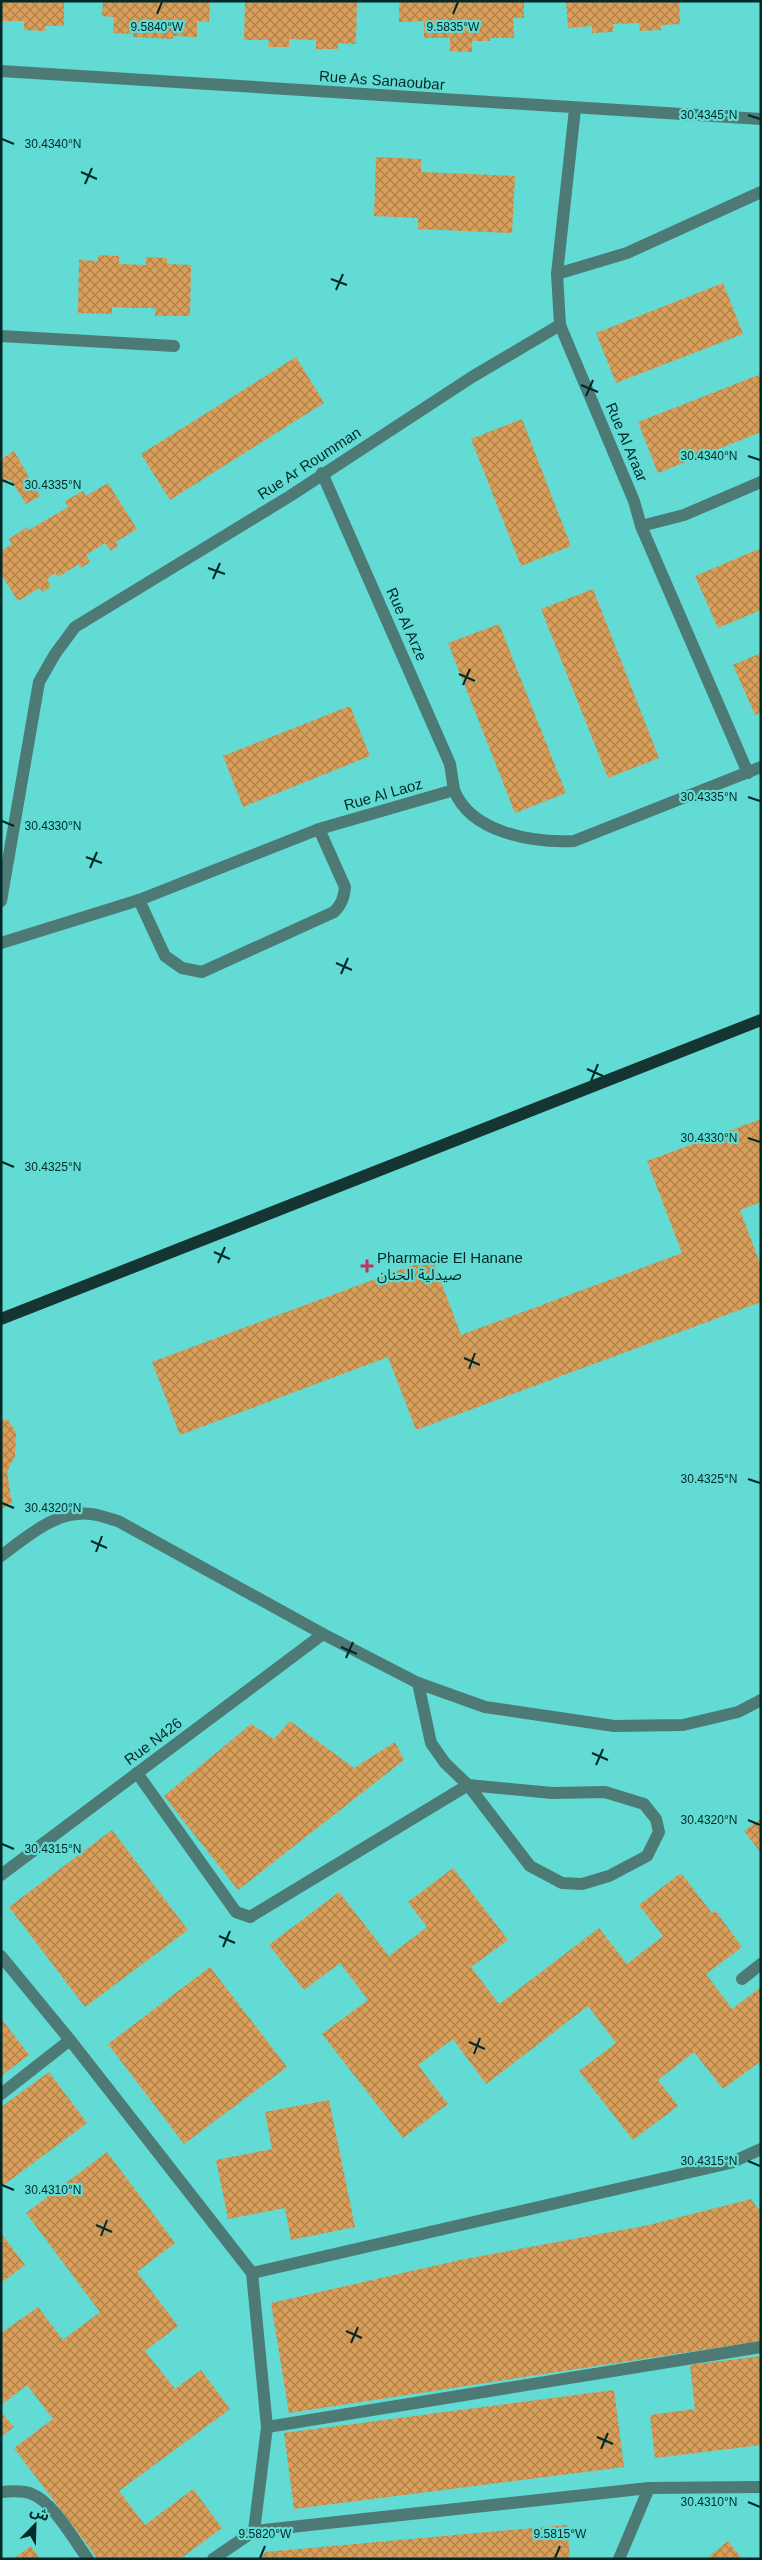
<svg xmlns="http://www.w3.org/2000/svg" width="762" height="2560" font-family="Helvetica,'Noto Sans Arabic',sans-serif">
	<style>
		.building { fill: url(#building-cross-hatch) }
		.lines { fill: none; stroke-linecap: round; stroke-linejoin: round }
		.minor { stroke: #4e7a76; stroke-width: 12 }
		.major { stroke: #153532; stroke-width: 12 }
		.ticks { fill: none; stroke: #002927; stroke-width: 2 }
		.poi-dot { fill: #c2335b; stroke: #61dbd3; stroke-width: 2 }
		.labels { text-anchor: middle; dominant-baseline: central; stroke-width: 4.5; stroke-linejoin: round; paint-order: stroke }
		.street-label { font-size: 15px; fill: #002927; stroke: #61dbd3 }
		.poi-label { font-size: 15px; fill: #002927; stroke: #61dbd3; text-anchor: start }
		.ticks-label { font-size: 12px; text-anchor: middle; fill: #002927; stroke: #61dbd3; stroke-width: 4.5; stroke-linejoin: round; paint-order: stroke }
	</style>
	<defs>
		<pattern id="building-cross-hatch" width="8" height="8" patternUnits="userSpaceOnUse" patternTransform="scale(1.25)"><rect width="8" height="8" fill="#d89e5a"/><path d="M0 0l8 8M0 8l8-8" fill="none" stroke="#ad814a"/></pattern>
	</defs>
	<rect width="100%" height="100%" fill="#61dbd3"/>
	<g class="building">
		<path d="M1,1h63v25h-19v5l-21,-1v-9h-23z"/>
		<path d="M103,1h107l-1,21 -12,-1v16l-24,-1v3l-40,-2v-3l-20,-1 1,-16 -12,-1z"/>
		<path d="M245,1h112l-1,43 -18,-1v6h-22v-9l-27,-1v8h-21l1,-7h-25z"/>
		<path d="M399,1h125v17h-11l1,20h-24v3h-18v11l-22,-1v-13h-26v-17l-25,1z"/>
		<path d="M566,1h113l1,23 -19,1v5l-21,1 -1,-8 -26,1v8l-21,1v-7l-24,2z"/>
		<path d="M376,157l45,2v13l94,4 -3,57 -94,-4v-11l-44,-2z"/>
		<path d="M98,255l21,1v8l27,1v-8l21,1v6l24,1 -1,51h-35v-8h-24l-19,-1v7l-34,-1 1,-53 19,1z"/>
		<path d="M723,283l20,51 -127,49 -20,-50z"/>
		<path d="M296,357l28,46 -154,97 -29,-46z"/>
		<path d="M761,374v58l-103,41 -20,-51z"/>
		<path d="M522,419l49,127 -50,20 -50,-127z"/>
		<path d="M14,451l26,45 -14,8 -16,-25 -9,5v-25z"/>
		<path d="M108,483l29,46 -21,13 2,4 -7,5 -6,-8 -19,12 4,7 -9,6 -2,-4 -21,13 -3,-4 -8,6 4,8 -9,5 -2,-4 -22,13 -17,-27v-23l11,-7 -3,-5 18,-12 2,3 39,-23 -3,-6 18,-10 3,5z"/>
		<path d="M761,548v62l-43,18 -23,-52z"/>
		<path d="M593,589l66,169 -51,20 -67,-169z"/>
		<path d="M499,624l67,169 -51,20 -67,-170z"/>
		<path d="M761,653v60l-6,2 -22,-50z"/>
		<path d="M350,706l20,50 -127,51 -20,-51z"/>
		<path d="M761,1119v83l-21,8 21,56v36l-345,128 -28,-73 -208,78 -28,-73 280,-104 29,77 221,-82 -35,-92z"/>
		<path d="M1,1419l7,1 8,12 -1,24 -8,16 5,31 -11,6z"/>
		<path d="M290,1721l64,47 41,-26 9,18 -166,130 -74,-94 87,-72 23,15z"/>
		<path d="M761,1819v34l-17,-22z"/>
		<path d="M112,1830l76,100 -103,77 -76,-100z"/>
		<path d="M453,1868l55,72 -37,27 28,37 100,-76 28,36 36,-28 -24,-31 42,-32 31,40 3,-3 27,37 -36,27 26,35 29,-22v74l-38,28 -29,-37 -36,28 20,26 -45,34 -54,-69 37,-28 -28,-37 -102,78 -33,-45 -35,26 30,39 -45,34 -81,-104 46,-34 -28,-37 -36,27 -35,-45 70,-53 50,64 38,-29 -19,-25z"/>
		<path d="M210,1967l77,100 -103,77 -76,-100z"/>
		<path d="M1,2018l28,37 -28,21z"/>
		<path d="M49,2072l38,51 -86,64v-80z"/>
		<path d="M329,2100l26,127 -64,13 -6,-32 -57,11 -12,-59 56,-11 -7,-37z"/>
		<path d="M107,2152l68,91 -38,29 41,54 -33,25 30,38 26,-19 29,39 -111,82 26,34 48,-36 29,39 -42,31h-82l-84,-111 39,-29 -26,-34 -26,20v-72l37,-26 25,33 37,-28 -74,-99z"/>
		<path d="M751,2199l7,10 3,-2v134l-472,72 -18,-110 189,-43 189,-35z"/>
		<path d="M1,2233l24,32 -24,18z"/>
		<path d="M761,2356v89l-106,13 -5,-43 45,-6 -5,-44z"/>
		<path d="M614,2390l10,77 -330,42 -10,-76z"/>
		<path d="M1,2412l13,15 -13,10z"/>
		<path d="M567,2525l3,34h-310l5,-7z"/>
		<path d="M728,2541l14,18h-36z"/>
		<path d="M31,2546l9,13h-27z"/>
	</g>
	<g class="lines">
		<g class="minor">
			<path d="M1,71l760,48"/>
			<path d="M575,109l-18,165 3,51 74,176 7,25 107,247"/>
			<path d="M557,274l70,-21 134,-61"/>
			<path d="M1,336l173,10"/>
			<path d="M322,473l128,291 4,26"/>
			<path d="M641,526l43,-11 77,-33"/>
			<path d="M139,900l26,56 17,12 20,4 132,-60c8,-8 10,-15 11,-25l-26,-58"/>
			<path d="M1,901l38,-219 16,-28 20,-27 215,-131 182,-119 88,-52"/>
			<path d="M1,943l138,-43 180,-71 135,-39c17,43 79,53 120,51l187,-74"/>
			<path d="M1,1556c27,-20 55,-46 90,-42 9,1 19,5 27,7l205,113 95,49 67,24 129,19 69,-1 55,-13 23,-12"/>
			<path d="M137,1773l99,139 14,5 218,-132 84,8 53,-1 39,12 12,15 3,13 -12,24 -38,20 -27,8 -20,-1 -32,-17 -62,-81 -23,-22 -14,-20 -13,-60"/>
			<path d="M1,1875l322,-241"/>
			<path d="M1,1956l69,84 182,233 15,154 -13,104"/>
			<path d="M742,1979l19,-15"/>
			<path d="M1,2094l69,-54"/>
			<path d="M252,2273l478,-110 31,-14"/>
			<path d="M267,2427l494,-80"/>
			<path d="M1,2492c10,-1 22,-2 31,2 21,8 42,46 56,65"/>
			<path d="M213,2559l41,-28 395,-43 112,-1"/>
			<path d="M619,2559l30,-71"/>
		</g>
		<path class="major" d="M1,1319l760,-299"/>
	</g>
	<path class="ticks" d="M157,14l5,-12M453,14l5,-12M748,115l12,4M2,139l12,5M81,172l16,7M85,184l7,-16M331,279l16,6M336,290l7,-16M581,385l17,7M586,396l7,-16M748,456l12,4M2,480l12,5M208,568l17,6M213,579l7,-16M459,674l16,7M463,685l7,-16M748,797l12,4M2,821l12,5M86,857l16,6M90,868l7,-16M336,963l16,7M341,974l7,-16M587,1069l16,7M591,1081l7,-17M748,1138l12,4M2,1162l12,5M214,1252l16,7M218,1263l7,-16M464,1358l16,7M469,1369l6,-16M748,1479l12,4M2,1503l12,5M91,1541l16,7M96,1552l6,-16M341,1647l16,7M346,1658l7,-16M592,1753l16,7M596,1765l7,-16M748,1820l12,5M2,1844l12,5M219,1936l16,7M223,1947l7,-16M469,2042l16,7M474,2054l6,-16M748,2161l12,5M2,2185l12,5M96,2225l16,7M101,2236l6,-16M346,2331l16,7M351,2343l7,-16M597,2437l16,7M601,2449l7,-16M748,2502l12,5M260,2558l5,-12M555,2558l5,-12"/>
	<path class="poi-dot" d="M364.5 1258.5h5v5h5v5h-5v5h-5v-5h-5v-5h5z"/>
	<g class="labels">
		<g class="street-label">
			<text transform="translate(382 80) rotate(4)">Rue As Sanaoubar</text>
			<text transform="translate(627 442) rotate(67)">Rue Al Araar</text>
			<text transform="translate(309 463) rotate(-33)">Rue Ar Roumman</text>
			<text transform="translate(407 624) rotate(66)">Rue Al Arze</text>
			<text transform="translate(383 794) rotate(-16)">Rue Al Laoz</text>
			<text transform="translate(153 1741) rotate(-37)">Rue N426</text>
		</g>
		<g class="poi-label">
			<text x="377" y="1257">Pharmacie El Hanane<tspan x="377" dy="17">صيدلية الحنان</tspan></text>
		</g>
	</g>
	<g class="ticks-label">
		<text x="157" y="31">9.5840°W</text>
		<text x="453" y="31">9.5835°W</text>
		<text x="709" y="119">30.4345°N</text>
		<text x="53" y="148">30.4340°N</text>
		<text x="709" y="460">30.4340°N</text>
		<text x="53" y="489">30.4335°N</text>
		<text x="709" y="801">30.4335°N</text>
		<text x="53" y="830">30.4330°N</text>
		<text x="709" y="1142">30.4330°N</text>
		<text x="53" y="1171">30.4325°N</text>
		<text x="709" y="1483">30.4325°N</text>
		<text x="53" y="1512">30.4320°N</text>
		<text x="709" y="1824">30.4320°N</text>
		<text x="53" y="1853">30.4315°N</text>
		<text x="709" y="2165">30.4315°N</text>
		<text x="53" y="2194">30.4310°N</text>
		<text x="709" y="2506">30.4310°N</text>
		<text x="265" y="2538">9.5820°W</text>
		<text x="560" y="2538">9.5815°W</text>
	</g>
	<rect width="762" height="2560" fill="none" stroke="#002927" stroke-width="5"/>
	<g transform="translate(35 2525) rotate(23)" stroke="#61dbd3" stroke-width="4" paint-order="stroke">
	<path d="M0-4L9 19L0 12L-9 19Z" fill="#002927"/>
	<text y="-8" font-size="14" font-weight="bold" text-anchor="middle" fill="#002927">ش</text>
	</g>
</svg>
